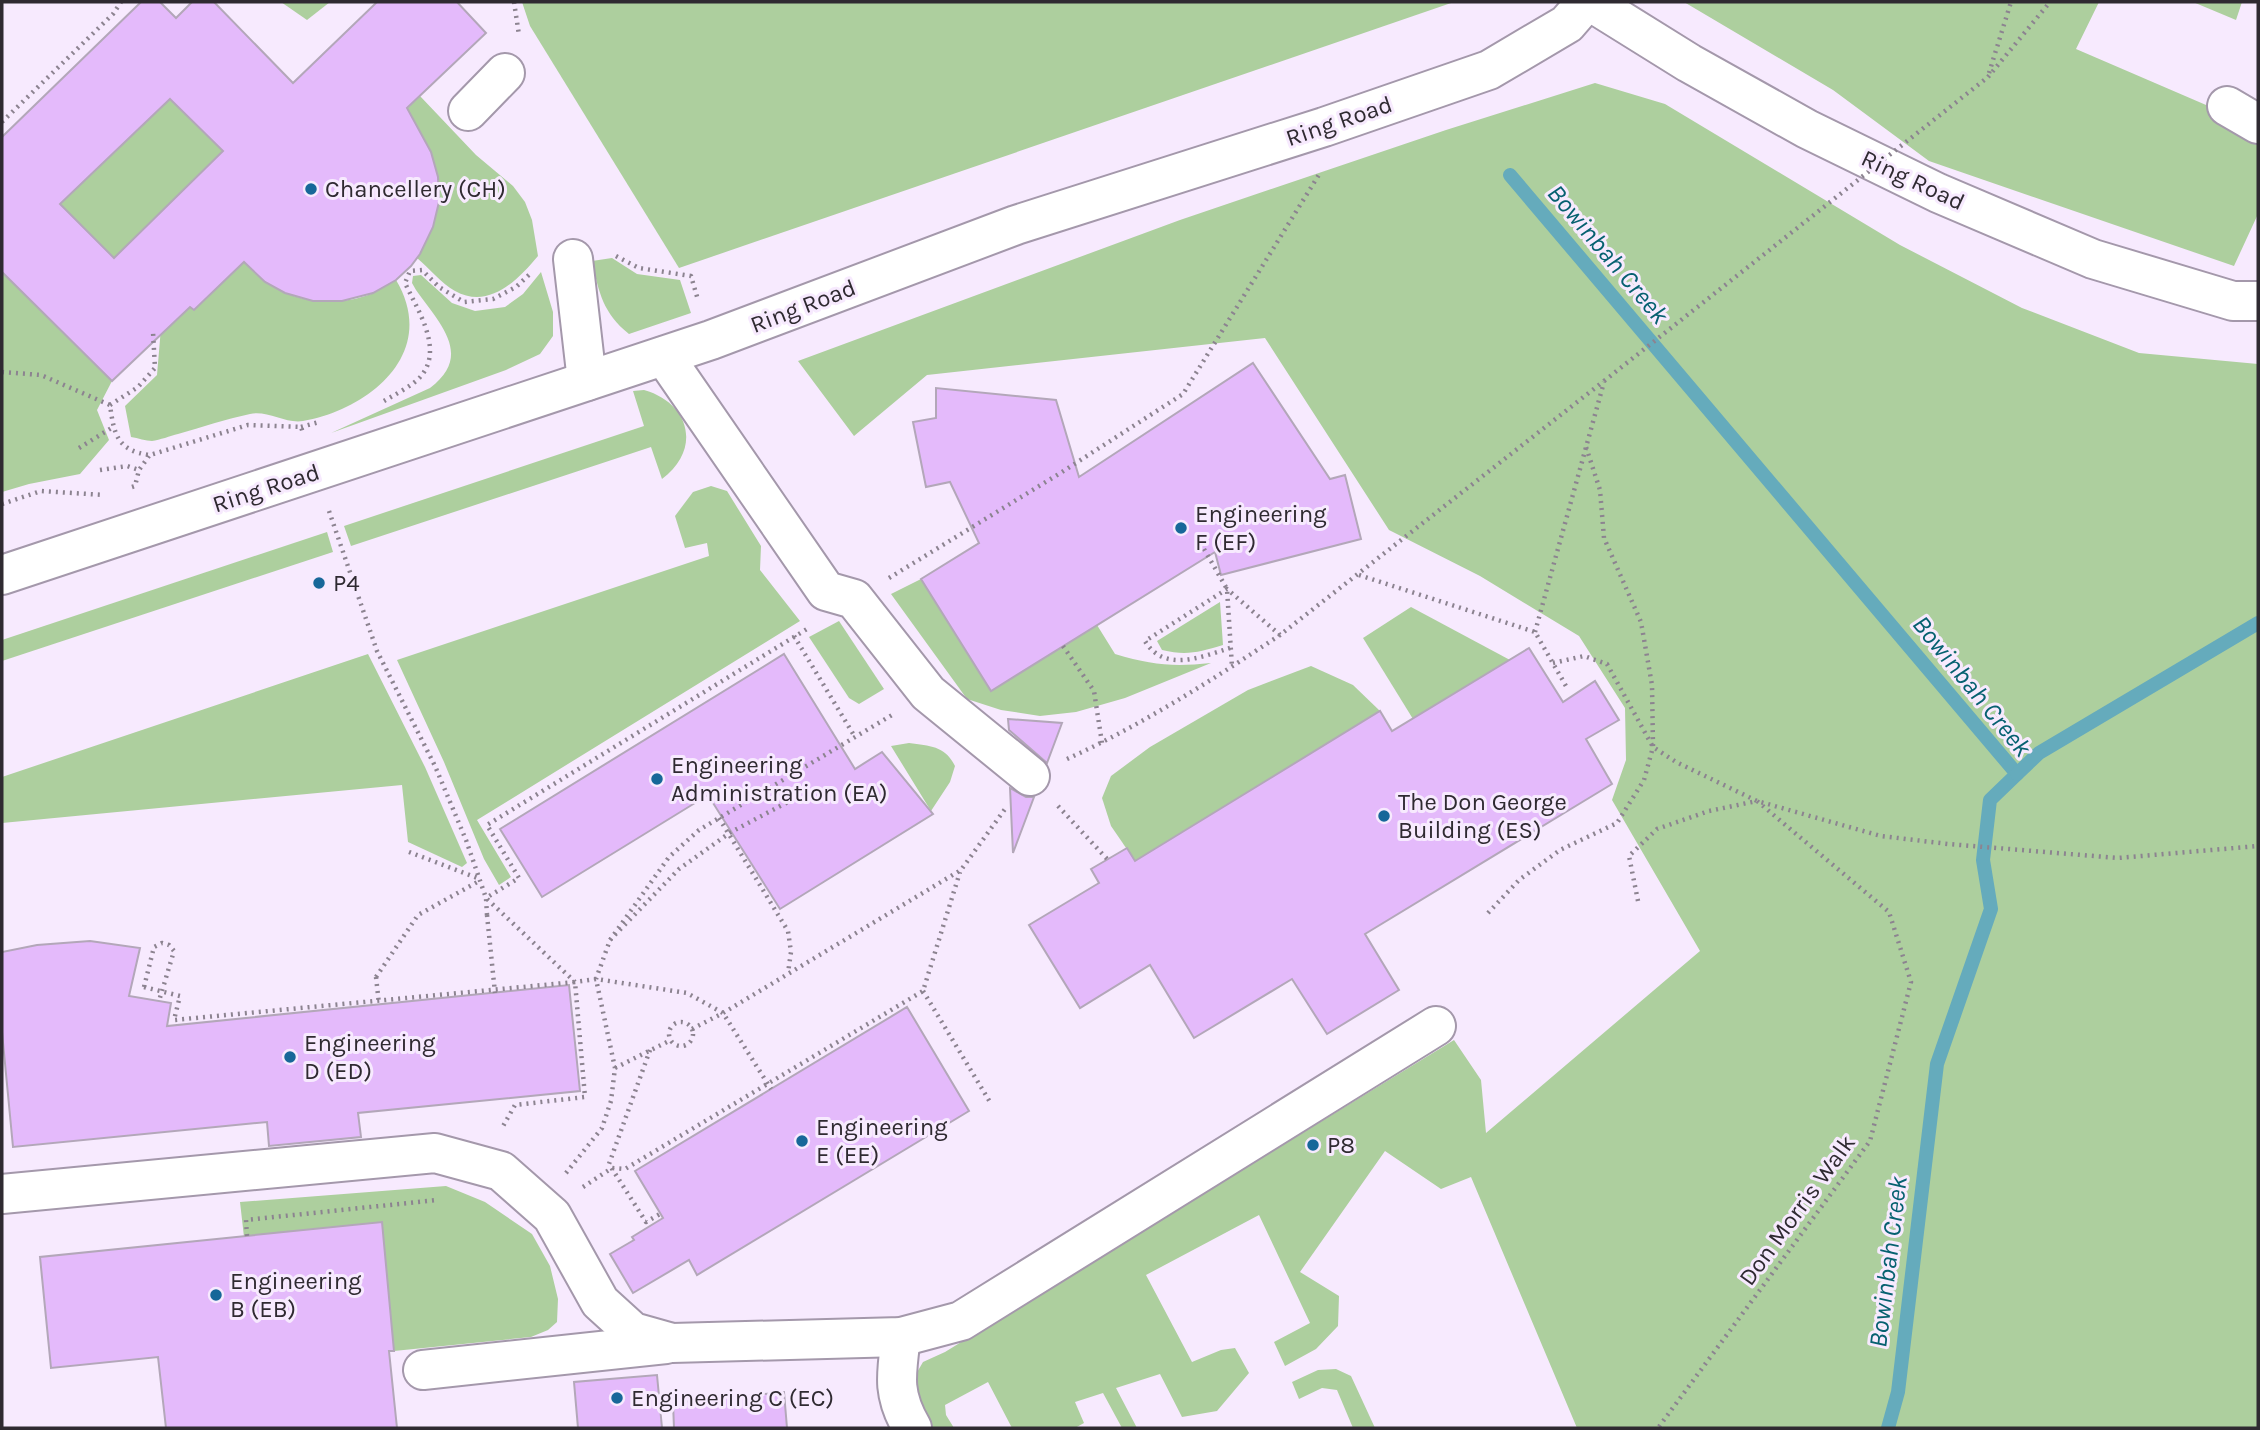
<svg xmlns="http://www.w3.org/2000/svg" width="2260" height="1430" font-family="Karla,sans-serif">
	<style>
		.green { fill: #adcf9e }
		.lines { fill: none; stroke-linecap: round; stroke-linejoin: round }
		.stream { stroke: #65abbc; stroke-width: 14 }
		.building { fill: #e4bafb; stroke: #b3a7b9; stroke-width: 2; fill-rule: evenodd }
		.minor-casing { stroke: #a498ab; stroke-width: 42 }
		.path { stroke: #8c8390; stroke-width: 4.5; stroke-dasharray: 2 5; stroke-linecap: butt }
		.minor { stroke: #fff; stroke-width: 38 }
		.path-bridge { stroke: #8c8390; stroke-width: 4.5; stroke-dasharray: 2 5; stroke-linecap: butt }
		.poi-dot { fill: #176799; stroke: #f7eafe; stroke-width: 2.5 }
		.labels { text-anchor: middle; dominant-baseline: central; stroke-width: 6; stroke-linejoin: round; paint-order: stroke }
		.street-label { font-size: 24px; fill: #2f2a31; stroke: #f7eafe }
		.poi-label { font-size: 24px; fill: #2f2a31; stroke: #f7eafe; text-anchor: start }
		.water-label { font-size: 26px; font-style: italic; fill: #066170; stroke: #f7eafe }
	</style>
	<rect width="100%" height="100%" fill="#f7eafe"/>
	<g class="green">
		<path d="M281,2h49l-23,18z"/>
		<path d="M522,2h932l-775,266 -149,-242z"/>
		<path d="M1684,2h415l-23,47 144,62 38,30v73l-24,52 -305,-105 -96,-71z"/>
		<path d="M2193,2h49l-6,18z"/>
		<path d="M1595,83l70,21 235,141 122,63 117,45 119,11v1064h-681l-106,-251 -30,12 -56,-38 -85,121 39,24 -1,30 -22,23 -31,17 -11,-24 36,-19 -51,-108 -113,60 46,87 29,-12 14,-2 14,25 -32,38 -35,6 -22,-43 -44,14 21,40h-15l-19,-35 -28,9 9,21 -9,5h-63l-24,-46 -43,23 1,10 8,13h-23l-14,-24 -5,-23 11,-19 22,-10 509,-312 27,40 5,53 214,-182 -88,-151 14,-40 -1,-52 -46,-72 -99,-60 -91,-46 -124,-192 -338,37 -73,61 -56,-75 382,-141 266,-90z"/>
		<path d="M420,96l56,59 37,31 12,16 7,18 6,36c-20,24 -49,54 -83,35 -14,-8 -26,-23 -38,-33 33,-52 27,-101 -13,-146z"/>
		<path d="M170,99l53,52 -109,107 -54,-54z"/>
		<path d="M612,258l25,16 43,6 11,33 -62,21c-26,-21 -30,-41 -37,-73z"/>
		<path d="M244,262c7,7 14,14 21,19 30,23 72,26 106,13 9,-4 17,-10 25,-14 43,72 -25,129 -93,141 -17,3 -36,-11 -53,-7 -24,5 -48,13 -72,20 -8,2 -18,6 -26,7 -6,0 -14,-3 -21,-4l-6,-31 32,-31 5,-59 21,-17 11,11z"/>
		<path d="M2,272l110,109 -15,29 12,30 -29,34 -51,10 -27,8z"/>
		<path d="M541,272l12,40v24l-13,18 -34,16 -175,63 99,-45c44,-33 9,-65 -14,-98l-4,-7 1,-7 8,-1 31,28 23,8 30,-4 18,-13z"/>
		<path d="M644,390c46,13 58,59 18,89l-11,-32 -300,99 -7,-20 300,-100 -11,-35z"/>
		<path d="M711,486l16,5 34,55 -1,24 40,51 -323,199 34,57 -12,8 -15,-26 -40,-97 -47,-102 312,-104 -2,-13 -22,5 -10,-32 18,-24z"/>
		<path d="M327,532l6,20 -331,109v-21z"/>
		<path d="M921,579l70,112 106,-66 18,29c37,11 58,13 96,9l-86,35 -49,14 -36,4 -39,-6 -34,-11 -76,-105z"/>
		<path d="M1220,602l3,43c-24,7 -36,11 -61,5l-5,-9z"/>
		<path d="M1411,607l99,53 -97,59 -50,-81z"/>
		<path d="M839,621l45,68 -25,15 -10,-6 -40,-61z"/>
		<path d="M368,654l57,113 42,96 -5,4 -54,-25 -6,-57 -400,38v-46z"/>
		<path d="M1311,666l42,19 27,26 -245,150 -24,-35 -9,-28 9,-22 39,-29 98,-57z"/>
		<path d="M909,743c22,3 36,3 46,23l-5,16 -19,29 -40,-65z"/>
		<path d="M446,1186l39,16 47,32 18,32 8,33 -1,23 -9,8 -17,7 -137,14 -12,-129 -138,15 -4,-35z"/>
		<path d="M1336,1369l15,7 24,52h-22l-16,-38 -15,-2 -23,11 -7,-17 26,-12z"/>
	</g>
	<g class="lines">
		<g class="stream">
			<path d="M1510,175l507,599 -27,26 -7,60 8,49 -54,155 -39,328 -10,36"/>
			<path d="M2017,774l22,-21 219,-130"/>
		</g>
	</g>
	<g class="building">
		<path d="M141,2h19l16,16 16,-16h22l79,81 84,-81h80l29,31 -79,75 24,44 7,25 1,25 -6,25 -13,27 -9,12 -15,14 -23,13 -31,8h-29l-28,-8 -20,-11 -21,-20 -50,48 -4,-3 -78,74 -110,-109v-135zM170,99l53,52 -109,107 -54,-54z"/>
		<path d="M1253,363l77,116 15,-4 16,64 -140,36 -6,-23 -224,139 -70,-112 58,-36 -29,-61 -24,5 -13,-65 23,-4v-30l120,12 23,77z"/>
		<path d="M1529,648l34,54 32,-21 24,39 -33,19 26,45 -247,150 34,56 -72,44 -35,-55 -98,59 -44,-73 -70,43 -51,-83 70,-42 -8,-14 36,-21 8,13 245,-150 12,20z"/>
		<path d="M784,654l71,115 27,-17 51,62 -153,95 -72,-114 -166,102 -42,-68z"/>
		<path d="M1008,719l54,4 -15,40 -38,-33z"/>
		<path d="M1010,788l16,9h8l-21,56z"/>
		<path d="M90,941l50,7 -11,48 42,7 -4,23 402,-41 11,106 -222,22 3,24 -92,9 -2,-24 -254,25 -11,-115v-80l35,-7z"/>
		<path d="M907,1007l62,104 -272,164 -8,-15 -56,33 -23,-39 24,-14 -2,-3 31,-19 -28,-47z"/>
		<path d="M382,1222l12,129h-5l8,77h-231l-8,-71 -107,11 -11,-111z"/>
		<path d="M657,1375l5,53h-84l-4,-46z"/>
		<path d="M784,1392l3,36h-113l-1,-25z"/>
	</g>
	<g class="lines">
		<defs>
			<g id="minor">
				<path d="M1591,2l98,61 118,66 131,64 155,66 140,42h25"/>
				<path d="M2227,106l31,18"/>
				<path d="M468,111l37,-38"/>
				<path d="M573,259l14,122"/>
				<path d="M664,356l162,235 28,8 74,94 102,83"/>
				<path d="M2,575l709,-235 305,-115 308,-98 165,-57 78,-46 19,-22"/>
				<path d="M2,1194l433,-41 66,18 51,45 48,86 33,30 39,11 229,-6 60,-16 475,-295"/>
				<path d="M901,1337c-5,38 -9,57 11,91"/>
				<path d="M423,1370l243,-26"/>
			</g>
		</defs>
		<use href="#minor" class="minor-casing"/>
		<g class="path">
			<path d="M514,2l5,33"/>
			<path d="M1989,73l22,-71"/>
			<path d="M1988,77l62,-75"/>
			<path d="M2,122l111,-108 8,-12"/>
			<path d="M616,256l23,12 52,8 7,24"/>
			<path d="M2,372l39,3 69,30c4,29 7,46 40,50l98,-30 53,2 2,6"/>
			<path d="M384,401c10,-6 30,-16 37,-25 23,-27 -4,-67 -16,-93l5,-12 12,-1 17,17 25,15 29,-3 23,-12 15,-14"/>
			<path d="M110,405l28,-18 17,-19 -2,-36"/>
			<path d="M301,427l18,-5"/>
			<path d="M79,448l34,-21"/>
			<path d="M100,470l27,-4 12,4"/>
			<path d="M132,487l3,-1 4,-16 10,-14"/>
			<path d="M2,504l39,-13 63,4"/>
			<path d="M329,511l48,140 58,115 31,74 20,58 89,84 21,-3 91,14 36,20 48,76"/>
			<path d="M1204,549l23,40 5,78"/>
			<path d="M1359,575l176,57 31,54"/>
			<path d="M889,578l173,-106 121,-78 137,-221"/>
			<path d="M1535,632l69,-250"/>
			<path d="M794,636l61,101"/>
			<path d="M1063,646l31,45 8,52"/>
			<path d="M1230,648c-29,9 -66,25 -85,-7l82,-52 53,46"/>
			<path d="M1553,663l31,-7 23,8 46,83 23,15 81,39 124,35 67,8 170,14 140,-12"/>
			<path d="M1067,759c75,-34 145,-79 213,-124l324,-254"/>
			<path d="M1058,806l50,54"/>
			<path d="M719,818l69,113 3,21 -3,21"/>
			<path d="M409,852l71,27"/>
			<path d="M1638,901l-9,-45 28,-27 52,-18 48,-10 132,111 22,70 -41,159 -212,287"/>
			<path d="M1488,913l31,-33 41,-30 57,-27 27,-43 9,-33 -1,-62 -11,-63 -37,-84 -4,-48 -14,-43"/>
			<path d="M487,915l-1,-17 33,-20 -32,-53 320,-196"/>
			<path d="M376,977l42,-62 63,-35"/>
			<path d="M144,987l36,9 -6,24 401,-38 10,115 -70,8 -13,23"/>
			<path d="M923,991l67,111"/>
			<circle cx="681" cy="1034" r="12"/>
			<path d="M692,1029l31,-16 238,-143 44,-61"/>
			<path d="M650,1050l-41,114 37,58 14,-8"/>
			<path d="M615,1068l56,-28"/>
			<path d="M566,1173l36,-45 9,-27 4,-33 -19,-89 14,-39 59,-83 30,-27 193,-115"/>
			<path d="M583,1187l29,-19 13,1 298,-178 37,-119"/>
			<path d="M247,1236l-1,-16 191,-20"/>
		</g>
		<use href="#minor" class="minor"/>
		<g class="path-bridge">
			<path d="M1604,381l384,-304"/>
			<path d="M487,915l8,78"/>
			<path d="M610,940l69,-71 52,-37 57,-30"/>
			<path d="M376,977l3,27"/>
			<path d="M144,987l10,-40 8,-4 7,2 5,6 -15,50"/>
		</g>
	</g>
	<g class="poi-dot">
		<circle cx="311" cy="189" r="7"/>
		<circle cx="1181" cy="528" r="7"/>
		<circle cx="319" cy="583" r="7"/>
		<circle cx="657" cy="779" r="7"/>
		<circle cx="1384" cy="816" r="7"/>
		<circle cx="290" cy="1057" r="7"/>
		<circle cx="802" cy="1141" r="7"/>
		<circle cx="1313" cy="1145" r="7"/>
		<circle cx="216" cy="1295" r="7"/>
		<circle cx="617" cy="1398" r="7"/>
	</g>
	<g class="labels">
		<g class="street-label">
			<text transform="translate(1339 121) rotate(-19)">Ring Road</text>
			<text transform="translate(1913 180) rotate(25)">Ring Road</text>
			<text transform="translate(803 306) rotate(-21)">Ring Road</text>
			<text transform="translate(266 488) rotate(-18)">Ring Road</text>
			<text transform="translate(1797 1210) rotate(-54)">Don Morris Walk</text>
		</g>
		<g class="poi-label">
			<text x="325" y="189">Chancellery (CH)</text>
			<text x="1195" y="514">Engineering<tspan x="1195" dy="28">F (EF)</tspan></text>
			<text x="333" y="583">P4</text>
			<text x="671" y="765">Engineering<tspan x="671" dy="28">Administration (EA)</tspan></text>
			<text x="1398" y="802">The Don George<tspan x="1398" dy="28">Building (ES)</tspan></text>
			<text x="304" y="1043">Engineering<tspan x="304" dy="28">D (ED)</tspan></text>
			<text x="816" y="1127">Engineering<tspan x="816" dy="28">E (EE)</tspan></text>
			<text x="1327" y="1145">P8</text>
			<text x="230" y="1281">Engineering<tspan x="230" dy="28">B (EB)</tspan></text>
			<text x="631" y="1398">Engineering C (EC)</text>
		</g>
		<g class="water-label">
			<text transform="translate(1608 254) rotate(50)">Bowinbah Creek</text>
			<text transform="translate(1972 686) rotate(51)">Bowinbah Creek</text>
			<text transform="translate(1888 1262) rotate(-83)">Bowinbah Creek</text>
		</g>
	</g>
	<rect width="2260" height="1430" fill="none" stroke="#2f2a31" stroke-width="7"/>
</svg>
